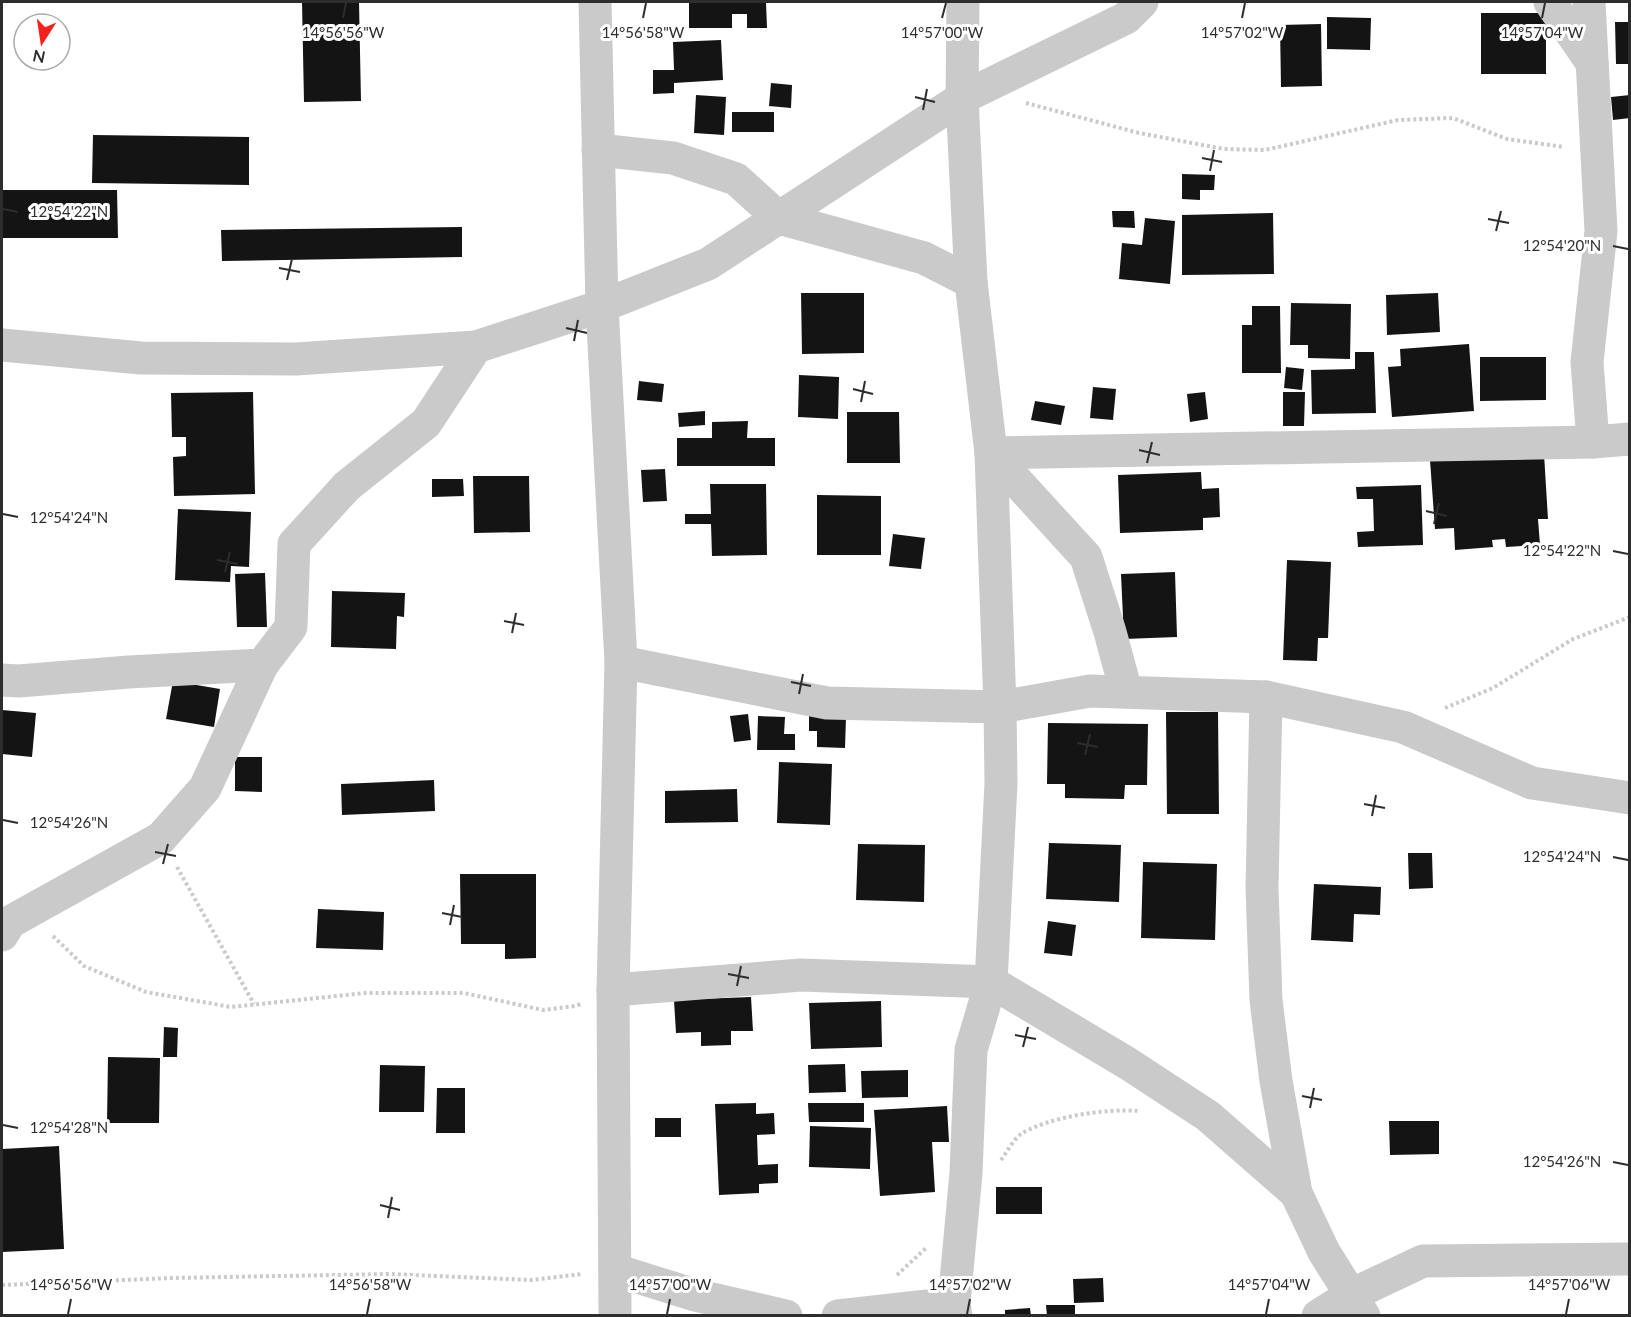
<svg xmlns="http://www.w3.org/2000/svg" width="1631" height="1317" font-family="Lato,sans-serif">
	<style>
		.building { fill: #141414 }
		.lines { fill: none; stroke-linecap: round; stroke-linejoin: round }
		.path { stroke: #cacaca; stroke-width: 4; stroke-dasharray: 3 3; stroke-linecap: butt }
		.street { stroke: #cacaca; stroke-width: 33 }
		.ticks { fill: none; stroke: #2d2d2d; stroke-width: 2 }
		.ticks-label { font-size: 15px; text-anchor: middle; fill: #2d2d2d; stroke: #fff; stroke-width: 6; stroke-linejoin: round; paint-order: stroke }
	</style>
	<rect width="100%" height="100%" fill="#fff"/>
	<g class="building">
		<path d="M302,2h57l2,99 -57,1z"/>
		<path d="M689,2h77l1,26h-20v-14h-15v14h-43z"/>
		<rect x="1481" y="13" width="65" height="61"/>
		<path d="M1327,17l44,1 -1,32 -43,-1z"/>
		<path d="M1615,22h15v42h-14z"/>
		<path d="M1321,24l1,62 -41,1 -1,-62z"/>
		<path d="M721,40l2,40 -49,3v10l-21,1v-24h21l-1,-28z"/>
		<path d="M771,83l21,2 -1,23 -22,-2z"/>
		<path d="M696,95l30,2 -2,38 -30,-2z"/>
		<path d="M1630,95v23l-17,2 -2,-23z"/>
		<rect x="732" y="112" width="42" height="20"/>
		<path d="M93,135l156,2v48l-157,-2z"/>
		<path d="M1182,174l33,1 -1,15h-14v10l-18,-1z"/>
		<path d="M2,190h115l1,48h-116z"/>
		<path d="M1112,211h22l1,17 -22,-1z"/>
		<path d="M1273,213l1,61 -92,1v-60z"/>
		<path d="M1145,218l30,3 -5,63 -51,-5 3,-36 20,2z"/>
		<path d="M462,227v30l-240,4 -1,-31z"/>
		<path d="M801,293h63v60l-62,1z"/>
		<path d="M1438,293l2,39 -53,3 -1,-40z"/>
		<path d="M1291,303l60,1 -1,55 -42,-1v-13h-18z"/>
		<path d="M1252,306h28l1,67h-39v-48h10z"/>
		<path d="M1469,344l5,67 -82,6 -4,-50 13,-1 -1,-17z"/>
		<path d="M1355,352h19l2,61 -64,1 -1,-44 44,-1z"/>
		<path d="M1480,357h66v43l-66,1z"/>
		<path d="M1286,367l18,2 -2,21 -18,-2z"/>
		<path d="M799,375l40,2 -1,42 -40,-2z"/>
		<path d="M639,381l25,3 -2,18 -25,-2z"/>
		<path d="M1093,387l23,2 -3,31 -23,-2z"/>
		<path d="M253,392l2,102 -81,2 -1,-39 13,-1v-19h-14l-1,-44z"/>
		<path d="M1205,392l3,27 -18,3 -3,-28z"/>
		<path d="M1283,392h22l-1,34h-21z"/>
		<path d="M1035,401l30,5 -4,19 -30,-5z"/>
		<path d="M705,411v14l-26,2 -1,-14z"/>
		<path d="M847,412h52l1,51h-53z"/>
		<path d="M748,421l-1,17h28v28h-98v-28h35v-16z"/>
		<path d="M1544,454l4,65h-10l2,26 -34,2 -1,-8 -13,1 1,7 -38,3 -1,-22 -19,1 -5,-69z"/>
		<path d="M665,469l2,32 -24,1 -2,-32z"/>
		<path d="M1201,472l1,17 17,-1 1,29 -17,1v12l-83,3 -2,-58z"/>
		<path d="M473,476h56l1,56 -56,1z"/>
		<path d="M432,479h31l1,17 -32,1z"/>
		<path d="M710,484h56l1,71 -55,1 -1,-32h-26v-10h26z"/>
		<path d="M1421,485l2,60 -65,2 -1,-15 17,-1 -1,-32h-16l-1,-12z"/>
		<path d="M817,495l64,1v59h-64z"/>
		<path d="M178,509l73,3 -2,55 -18,-1 -1,16 -55,-2z"/>
		<path d="M893,534l32,4 -4,31 -32,-3z"/>
		<path d="M1287,560l44,2 -3,76h-10l-1,23 -34,-1z"/>
		<path d="M1175,572l2,65 -53,2 -3,-65z"/>
		<path d="M265,573l2,54h-30l-2,-53z"/>
		<path d="M332,591l73,2 -1,24 -7,-1 -1,33 -65,-2z"/>
		<path d="M173,681l47,8 -6,38 -48,-8z"/>
		<path d="M2,710l34,3 -4,44 -30,-3z"/>
		<path d="M1166,712h52l1,102h-52z"/>
		<path d="M748,714l3,26 -17,2 -4,-26z"/>
		<path d="M758,716l27,1 -1,17h11v16h-38z"/>
		<path d="M809,716l37,1 -1,31 -28,-1v-16h-8z"/>
		<path d="M1048,723l100,1 -1,61h-22l-1,14 -59,-1v-14h-18z"/>
		<path d="M235,757h27v35l-27,-1z"/>
		<path d="M779,762l53,2 -2,61 -53,-2z"/>
		<path d="M434,780l1,31 -93,4 -1,-31z"/>
		<path d="M737,789l1,33 -73,1v-32z"/>
		<path d="M1049,843l72,2 -2,57 -73,-3z"/>
		<path d="M858,844l67,1 -1,57 -68,-2z"/>
		<path d="M1408,853h24l1,35 -24,1z"/>
		<path d="M1143,862l74,2 -2,76 -74,-2z"/>
		<path d="M460,874h76v84l-31,1v-15h-44z"/>
		<path d="M1314,884l67,3 -1,28 -26,-1 -1,28 -42,-2z"/>
		<path d="M318,909l66,3 -1,38 -67,-2z"/>
		<path d="M1048,921l28,4 -4,31 -28,-3z"/>
		<path d="M751,997l2,34h-22v14l-30,1v-14l-25,1 -2,-33z"/>
		<path d="M881,1001l1,46 -71,2 -2,-46z"/>
		<path d="M164,1027l14,1 -1,29h-14z"/>
		<path d="M108,1057l52,1 -1,65h-52z"/>
		<path d="M845,1064l1,28 -37,1 -1,-28z"/>
		<path d="M380,1065l45,1 -1,46h-45z"/>
		<path d="M908,1070v27l-46,1 -1,-27z"/>
		<path d="M437,1088h28v45h-29z"/>
		<path d="M756,1103v11l18,-1 1,21 -18,1 1,30 20,-1v19l-19,1v9l-40,2 -4,-91z"/>
		<path d="M808,1103h56v19h-55z"/>
		<path d="M947,1106l2,36h-17l3,50 -55,4 -6,-86z"/>
		<rect x="655" y="1118" width="26" height="19"/>
		<path d="M1389,1121h50v33l-49,1z"/>
		<path d="M810,1126l61,2 -1,41 -61,-2z"/>
		<path d="M59,1146l5,103 -62,3v-103z"/>
		<rect x="996" y="1187" width="46" height="27"/>
		<path d="M1103,1278l1,24 -30,1 -1,-24z"/>
		<path d="M1046,1305h29v11h-28z"/>
		<path d="M1030,1308l1,8h-26v-6z"/>
	</g>
	<g class="lines">
		<g class="path">
			<path d="M1026,103l113,30 85,16 41,1 133,-30 55,-2 54,21 57,8"/>
			<path d="M1445,708l48,-20 80,-49 57,-22"/>
			<path d="M177,867l77,137"/>
			<path d="M53,936l31,30 62,26 85,15 134,-14h99l79,17 32,-4 6,-2"/>
			<path d="M1001,1160c6,-8 12,-20 20,-26 27,-17 86,-26 118,-23"/>
			<path d="M897,1275l29,-27"/>
			<path d="M2,1285l169,-7 218,-4 143,6 50,-6"/>
		</g>
		<g class="street">
			<path d="M595,2l7,304 19,356 -8,328 2,326"/>
			<path d="M1550,2l42,61"/>
			<path d="M1589,2l12,229 -14,131 6,80"/>
			<path d="M598,150l75,8 63,21 43,39 145,40 47,24"/>
			<path d="M2,345l139,13 155,1 180,-12 126,-41 106,-42 254,-166 164,-80 16,-16"/>
			<path d="M991,453l602,-11 37,-3"/>
			<path d="M991,453l95,104 24,75 16,59"/>
			<path d="M621,662l206,41 173,4 90,-16 176,6 137,30 129,56 98,15"/>
			<path d="M2,680l17,1 110,-9 133,-7 29,-38 3,-83 53,-58 79,-63 50,-76"/>
			<path d="M1266,697l-4,191 4,112 10,81 20,112 28,59 40,64"/>
			<path d="M2,935l8,-13 151,-84 44,-50 57,-123"/>
			<path d="M613,990l188,-15 190,7 136,81 81,53 88,77"/>
			<path d="M615,1270l80,25 91,21"/>
			<path d="M838,1316l116,-13"/>
			<path d="M956,1316l-2,-13 12,-130 5,-123 20,-68 10,-199 -1,-76 -9,-254 -20,-171 -9,-184 1,-96"/>
			<path d="M1318,1316l33,-21 72,-34 207,-2"/>
		</g>
	</g>
	<path class="ticks" d="M343,18l3,-15M643,18l3,-15M942,18l4,-15M1242,18l3,-15M1542,18l3,-15M915,97l20,5M923,110l4,-21M1202,158l20,4M1210,171l4,-21M3,209l15,3M1488,219l21,4M1496,231l5,-20M1613,246l15,3M279,268l21,4M287,280l5,-21M566,328l21,5M574,341l4,-21M853,389l20,5M861,402l4,-21M1139,450l21,5M1147,463l5,-21M1426,511l21,5M3,514l15,3M1434,524l5,-21M1613,551l15,3M217,560l21,4M225,572l5,-20M504,621l20,4M512,633l4,-20M791,682l20,4M799,694l4,-20M1077,743l21,4M1085,755l5,-21M1364,804l21,4M1372,816l4,-21M3,820l15,3M155,852l21,4M1613,857l15,3M163,864l5,-20M442,913l20,4M450,925l4,-20M728,974l21,4M737,986l4,-20M1015,1035l21,4M1023,1047l5,-20M1302,1096l20,4M1310,1108l4,-20M3,1125l15,3M1613,1162l15,3M380,1205l20,5M388,1218l4,-21M68,1314l3,-15M367,1314l3,-15M667,1314l3,-15M967,1314l3,-15M1266,1314l3,-15M1566,1314l3,-15"/>
	<g class="ticks-label">
		<text x="343" y="38">14°56'56"W</text>
		<text x="643" y="38">14°56'58"W</text>
		<text x="942" y="38">14°57'00"W</text>
		<text x="1242" y="38">14°57'02"W</text>
		<text x="1542" y="38">14°57'04"W</text>
		<text x="69" y="217">12°54'22"N</text>
		<text x="1562" y="251">12°54'20"N</text>
		<text x="69" y="523">12°54'24"N</text>
		<text x="1562" y="556">12°54'22"N</text>
		<text x="69" y="828">12°54'26"N</text>
		<text x="1562" y="862">12°54'24"N</text>
		<text x="69" y="1133">12°54'28"N</text>
		<text x="1562" y="1167">12°54'26"N</text>
		<text x="71" y="1290">14°56'56"W</text>
		<text x="370" y="1290">14°56'58"W</text>
		<text x="670" y="1290">14°57'00"W</text>
		<text x="970" y="1290">14°57'02"W</text>
		<text x="1269" y="1290">14°57'04"W</text>
		<text x="1569" y="1290">14°57'06"W</text>
	</g>
	<rect width="1631" height="1317" fill="none" stroke="#2d2d2d" stroke-width="6"/>
	<g transform="translate(42 42) rotate(192)"><circle r="28" fill="#ffffff" stroke="#ababab" stroke-width="1.5"/>
	<path d="M0-4.5L10 22L0 15L-10 22Z" fill="#f7201c"/>
	<text y="-9" font-size="16" font-weight="bold" text-anchor="middle" fill="#2d2d2d">N</text>
	</g>
</svg>
